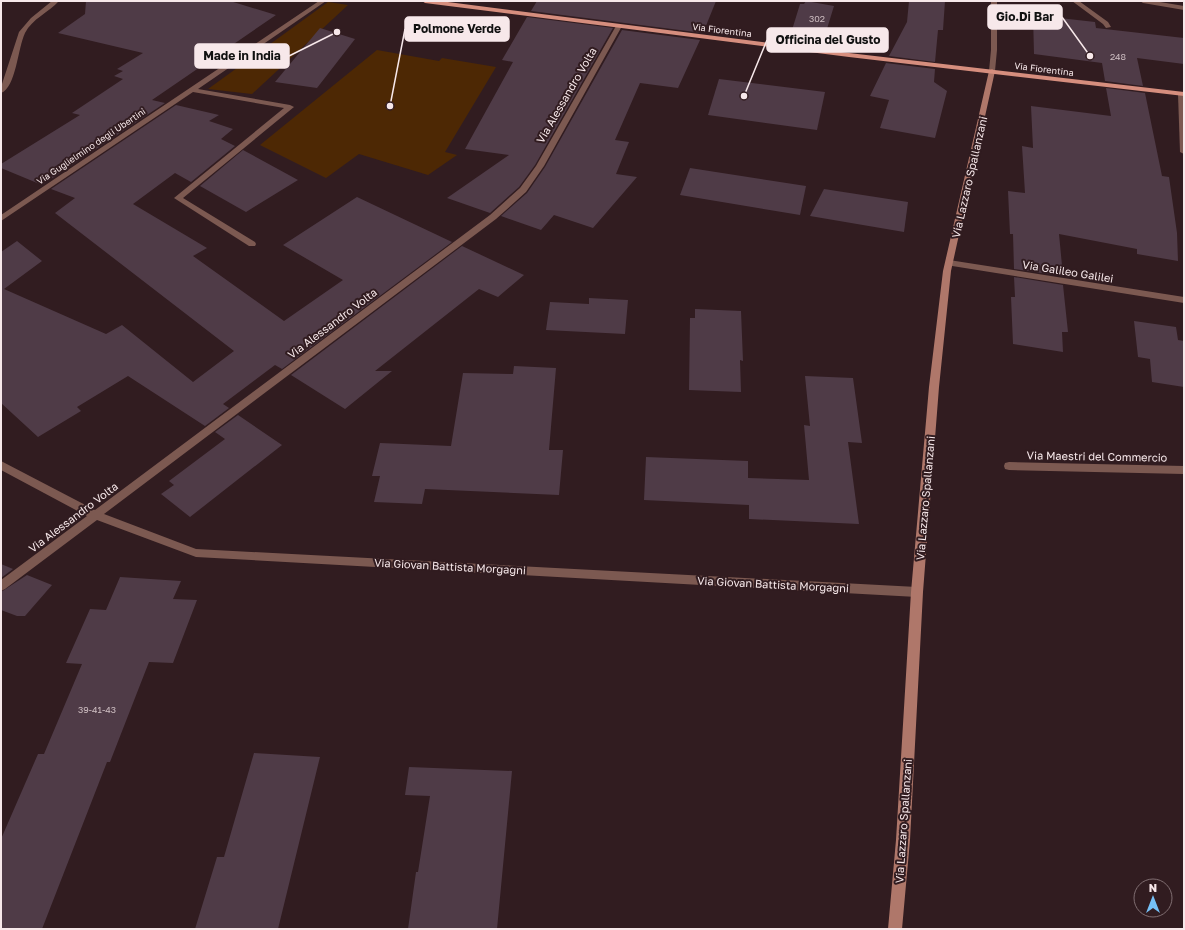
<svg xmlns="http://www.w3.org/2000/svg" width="1185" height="930" font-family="'Golos Text',sans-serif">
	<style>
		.green { fill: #4d2804 }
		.building { fill: #4f3b47 }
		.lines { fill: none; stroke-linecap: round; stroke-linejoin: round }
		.lane { fill: #7c5951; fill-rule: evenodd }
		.street { fill: #7c5951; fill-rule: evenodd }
		.secondary { fill: #af776a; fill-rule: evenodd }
		.primary { fill: #d68e7e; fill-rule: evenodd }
		.labels { text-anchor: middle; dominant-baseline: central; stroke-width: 4; stroke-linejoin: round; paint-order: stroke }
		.number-label { font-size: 9px; fill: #cdbdc1 }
		.far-street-label { font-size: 9px; fill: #f7e8ea; stroke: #311c20 }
		.street-label { font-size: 11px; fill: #f7e8ea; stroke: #311c20 }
		.leader { fill: none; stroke: #f7e8ea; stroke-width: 1.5 }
		.callout-dot { fill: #f7e8ea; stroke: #311c20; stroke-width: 1.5 }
		.callout { fill: #f7e8ea; stroke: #f7e8ea; stroke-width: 1.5 }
		.callout-label { font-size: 12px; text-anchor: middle; font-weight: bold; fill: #111 }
	</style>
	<rect width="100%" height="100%" fill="#311c20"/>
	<g class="green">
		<path d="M328,2l20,3 -96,89 -44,-5z"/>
		<path d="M377,50l62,11 3,-3 54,9 -51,85 12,3 -29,20 -69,-21 -33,24 -66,-33z"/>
	</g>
	<g class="building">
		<path d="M86,1h144l46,14 -124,85 13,3 -123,82 -41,-17v-4l79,-49 -8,-2 51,-34 -9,-3 9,-5 -6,-2 26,-16 -85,-20 27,-19z"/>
		<path d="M537,1h179l-13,32 -172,-22z"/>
		<path d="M806,1l28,5 -8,26 -2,2 -32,-4 8,-26h4z"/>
		<path d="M909,1h36l-2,29h-5l-3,32 -46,-6 18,-34z"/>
		<path d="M1033,15l62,7 1,6 88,10v26l-47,-6 6,28 -38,-5 -3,-18 -68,-9z"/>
		<path d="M527,17l86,11 -78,137 -16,22 -29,26 -43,-15 62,-43 -44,-6 48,-87 -11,-2z"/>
		<path d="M320,28l35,11 -38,49 -42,-6z"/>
		<path d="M622,30l78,10 -22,48 -38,-5 -25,57 14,2 -13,32 21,3 -44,51 -39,-13 -13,15 -40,-14 26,-23 18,-26z"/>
		<path d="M886,63l49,6 -1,13 13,9 -12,47 -55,-10 9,-28 -19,-4z"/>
		<path d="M719,79l106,13 -8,38 -109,-15z"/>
		<path d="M1106,88l39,5 17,83 7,1 8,56 1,28 -41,-7v-5l-78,-15 4,42 -49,-7 -1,-35h-3l-2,-43 17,2 -3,-47 11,2 -2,-42 80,10z"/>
		<path d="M176,105l43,10 -10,6 24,8 -12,10 14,7 -44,36 -16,-9 -42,31 74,44 -14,8 91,65 59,-41 -60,-35 74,-48 95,45 -170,127 -7,-4 -52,39 6,4 -24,18 -77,-50 -51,31 4,4 -43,26 -37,-34v-151l16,-11 25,20 -38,28 102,45 16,-9 71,57 41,-31 -179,-138 20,-15 -24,-9z"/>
		<path d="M243,150l55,30 -52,32 -46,-26z"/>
		<path d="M690,168l116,18 -6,29 -120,-20z"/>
		<path d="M824,189l84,13 -4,30 -94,-16z"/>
		<path d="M462,246l62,29 -26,22 -19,-8 -104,82h17l-47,38 -54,-34z"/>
		<path d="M1014,277l49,8 5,47h-6l1,20 -50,-8 -2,-47h4z"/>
		<path d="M589,298l39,2 -3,34 -79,-4 4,-28 39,2z"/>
		<path d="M695,309l46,2 2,50 -3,-1 1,32 -52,-2 1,-72h5z"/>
		<path d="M1134,321l42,6 2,13 6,1v46l-32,-5 -2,-23 -12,-2z"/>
		<path d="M514,366l42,2 -7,82h14l-4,45 -134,-6 -3,15 -48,-2 6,-26h-8l8,-33 71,3 12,-73 50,1z"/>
		<path d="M805,376l48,2 9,65 -14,-1 11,82 -110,-5v-14l-105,-5 2,-43 102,4v17l61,2 -5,-55 6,1z"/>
		<path d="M238,415l44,30 -92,72 -29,-23 13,-9 -5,-4 56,-42 -10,-7z"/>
		<path d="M1,564l12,5 -12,9z"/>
		<path d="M27,575l25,10 -27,31h-8l-16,-6v-18z"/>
		<path d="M120,577l61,4 -8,18 24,1 -24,63 -24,-1 -39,100h-3l-65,167h-41v-90l37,-85h6l38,-90 -16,-1 24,-54 16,1z"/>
		<path d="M254,753l66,4 -42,172h-83l22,-72h7z"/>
		<path d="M409,767l103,4 -15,158h-89l8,-57h2l12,-76 -25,-1z"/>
	</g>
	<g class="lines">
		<g class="lane">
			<path d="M1072,1h7l29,21 3,5 -5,1 -3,-4z"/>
			<path d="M1009,462l175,4v8l-175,-4 -4,-1 -1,-3 1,-3z"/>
		</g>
		<g class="street">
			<path d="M52,1h7c-10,11 -27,18 -34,32 -7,14 -9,55 -24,60v-6l18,-55 12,-14z"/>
			<path d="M319,1h7l-128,88 92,16 4,2 -111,91 72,44 1,2 -1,2h-6l-75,-48 110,-90 -91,-16 -192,129v-6z"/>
			<path d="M991,1h6v49l-2,21 -3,2 -3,-2 2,-21z"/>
			<path d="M1140,1h14l30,5v4l-41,-7z"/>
			<path d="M619,24l3,2 -78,140 -18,26 -30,27 -392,295 92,35 721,38 4,2 2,3 -2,3 -4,2 -721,-40 -99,-37 -92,69 -4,2v-11l86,-64 -86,-46v-9l94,49 395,-295 30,-27 16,-22 80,-140z"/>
			<path d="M1182,92h2v62l-4,-2 -2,-58z"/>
			<path d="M949,260l235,37v6l-238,-38 -1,-2z"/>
		</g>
		<path class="secondary" d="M992,69l3,2 -44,200 -12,116 -16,205 -13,248 -8,89h-14l8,-89 15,-248 18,-205 14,-116 46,-200z"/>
		<path class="primary" d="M422,1h18l409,52 335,39v4l-335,-39 -424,-54z"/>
	</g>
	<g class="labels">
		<g class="number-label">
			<text x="817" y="18">302</text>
			<text x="1118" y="56">248</text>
			<text x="97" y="709">39-41-43</text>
		</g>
		<g class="far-street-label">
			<text transform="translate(722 30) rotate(7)">Via Fiorentina</text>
			<text transform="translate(1044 69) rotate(7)">Via Fiorentina</text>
			<text transform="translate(91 146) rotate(-34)">Via Guglielmino degli Ubertini</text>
		</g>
		<g class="street-label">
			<text transform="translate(566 95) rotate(-60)">Via Alessandro Volta</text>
			<text transform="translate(969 177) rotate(-77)">Via Lazzaro Spallanzani</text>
			<text transform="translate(1068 271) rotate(9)">Via Galileo Galilei</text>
			<text transform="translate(332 323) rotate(-37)">Via Alessandro Volta</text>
			<text transform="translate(1097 456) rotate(1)">Via Maestri del Commercio</text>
			<text transform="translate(925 498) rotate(-85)">Via Lazzaro Spallanzani</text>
			<text transform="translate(73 517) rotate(-37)">Via Alessandro Volta</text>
			<text transform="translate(450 566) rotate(3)">Via Giovan Battista Morgagni</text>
			<text transform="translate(773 584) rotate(3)">Via Giovan Battista Morgagni</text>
			<text transform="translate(903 821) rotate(-86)">Via Lazzaro Spallanzani</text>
		</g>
	</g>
	<path class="leader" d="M1090 56L1062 17M390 106L405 29M744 96L767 40M337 32L289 56"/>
	<g class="callout-dot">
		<circle cx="1090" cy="56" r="4"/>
		<circle cx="390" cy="106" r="4"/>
		<circle cx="744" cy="96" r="4"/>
		<circle cx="337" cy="32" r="4"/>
	</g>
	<g class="callout">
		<rect x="988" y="5" width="74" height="24" rx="4"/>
		<rect x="405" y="17" width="104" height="24" rx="4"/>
		<rect x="767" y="28" width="121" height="24" rx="4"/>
		<rect x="195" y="44" width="94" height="24" rx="4"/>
	</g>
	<g class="callout-label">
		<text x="1025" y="21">Gio.Di Bar</text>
		<text x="457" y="33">Polmone Verde</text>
		<text x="828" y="44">Officina del Gusto</text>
		<text x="242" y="60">Made in India</text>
	</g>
	<rect width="1185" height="930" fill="none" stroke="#f7e8ea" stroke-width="4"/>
	<g transform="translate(1153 898)"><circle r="19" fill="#311c20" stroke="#806e71"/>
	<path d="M0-3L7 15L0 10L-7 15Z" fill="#75c0f6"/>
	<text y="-6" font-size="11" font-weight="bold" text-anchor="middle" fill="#f7e8ea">N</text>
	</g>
</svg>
